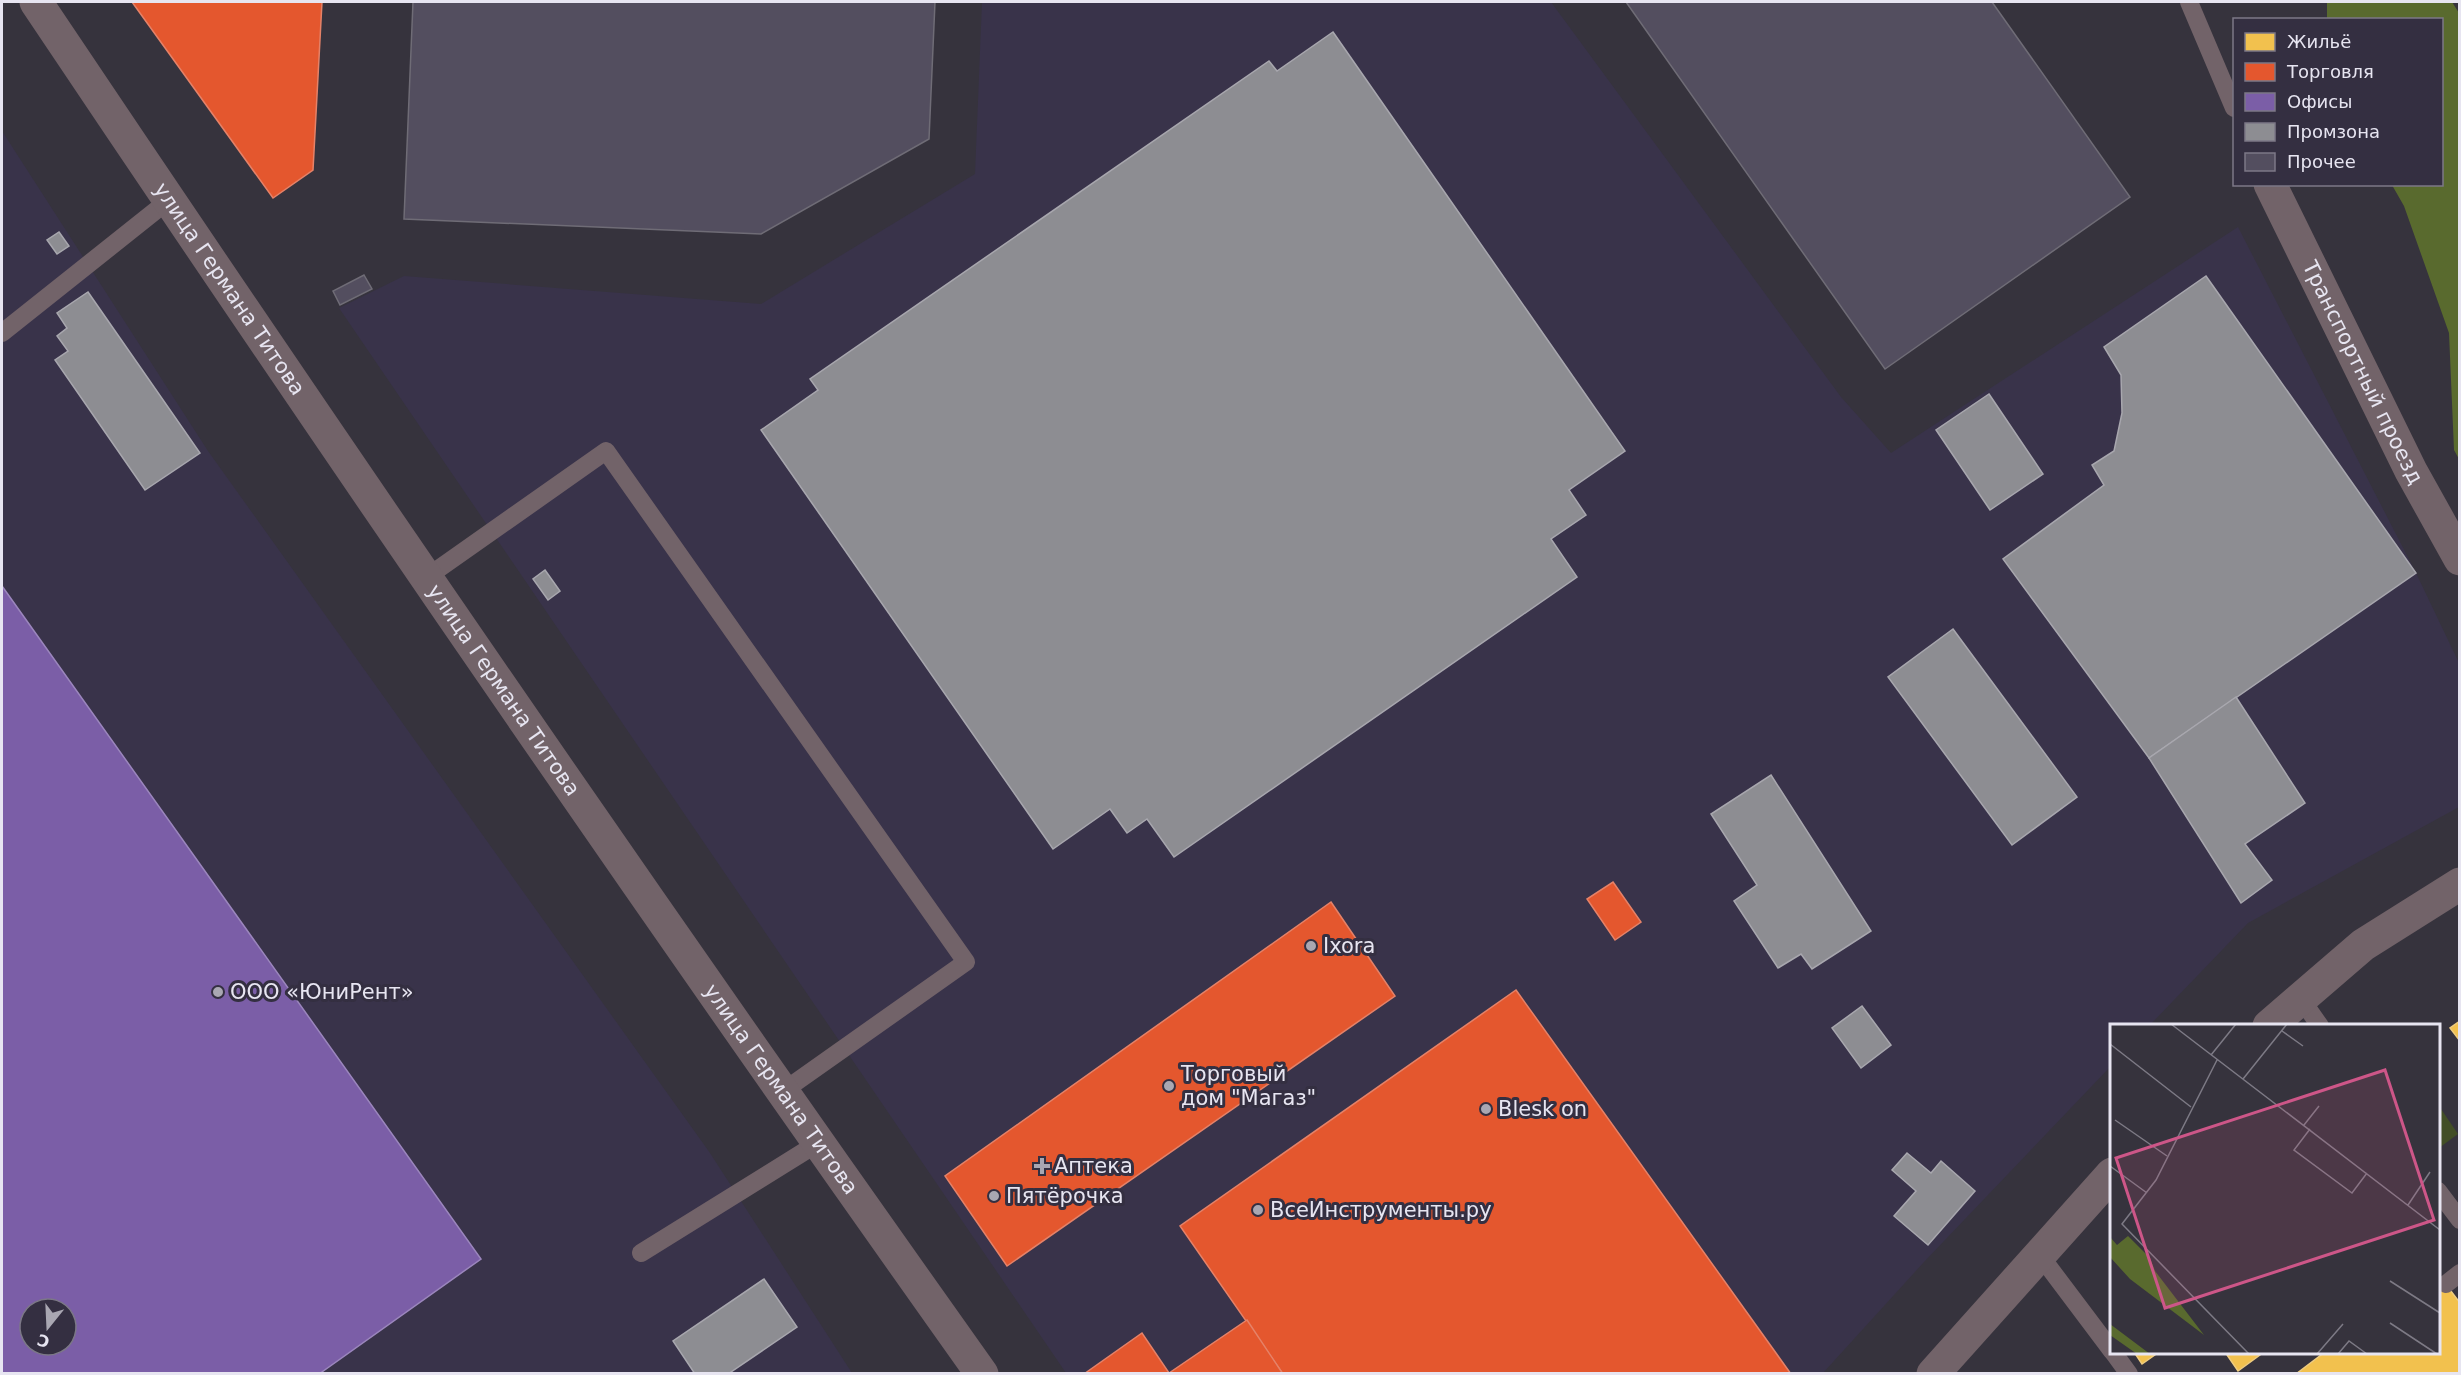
<svg xmlns="http://www.w3.org/2000/svg" width="2461" height="1375" font-family="'DejaVu Sans',sans-serif">
	<style>
		.built { fill: #39334a; fill-rule: evenodd }
		.green { fill: #424e26 }
		.forest { fill: #596a2e }
		.homes { fill: #f2c14e; stroke: #efcc7f; stroke-width: 1.5 }
		.shops { fill: #e4572e; stroke: #e58268; stroke-width: 1.5 }
		.offices { fill: #7b5ea7; stroke: #9b86bd; stroke-width: 1.5; fill-rule: evenodd }
		.industry { fill: #8d8d92; stroke: #a8a7ae; stroke-width: 1.5 }
		.building { fill: #534e5f; stroke: #6f6c76; stroke-width: 1.5 }
		.lines { fill: none; stroke-linecap: round; stroke-linejoin: round }
		.lane { stroke: #726369; stroke-width: 18 }
		.street { stroke: #726369; stroke-width: 33 }
		.poi-dot { fill: #a9a7b2; stroke: #342f41; stroke-width: 2 }
		.labels { text-anchor: middle; dominant-baseline: central; stroke-width: 6; stroke-linejoin: round; paint-order: stroke }
		.street-label { font-size: 21px; fill: #e7e5f1; stroke: #342f41 }
		.poi-label { font-size: 21px; fill: #e7e5f1; stroke: #342f41; text-anchor: start }
		.inset-road { fill: none; stroke: #7d7a85; stroke-width: 1.5 }
		.view { fill: #cd5688; fill-opacity: 0.15; stroke: #cd5688; stroke-width: 3 }
		.inset-edge { fill: none; stroke: #e7e5f1; stroke-width: 3 }
	</style>
	<rect width="100%" height="100%" fill="#36333d"/>
	<g class="built">
		<path d="M982,2h569l290,395 50,56 347,-226 178,346 43,90v144l-211,116 -98,102 -38,1 -1,40 -187,196 -101,111h-757l-727,-1065 65,-32 357,28 214,-130z"/>
		<path d="M2,131l206,320 502,702 142,220h-850zM30,1309h36v36h-36z"/>
	</g>
	<path class="green" d="M2439,1106l19,28 -19,14h-1z"/>
	<path class="forest" d="M2327,2h125l7,11v446l-5,-9 -5,-117 -45,-127 -12,-21 50,-1v-164l-115,-1z"/>
	<g class="homes">
		<path d="M2460,1021v20l-10,-13z"/>
		<path d="M2438,1274l22,29v71h-164l29,-22h113z"/>
		<path d="M2134,1352h25l-17,12z"/>
		<path d="M2225,1352h39l-26,19z"/>
	</g>
	<g class="shops">
		<path d="M132,2h190l-9,168 -40,28z"/>
		<path d="M1613,882l28,40 -26,18 -28,-41z"/>
		<path d="M1331,902l64,94 -388,270 -62,-90z"/>
		<path d="M1516,990l275,384h-508l-103,-148z"/>
		<path d="M1247,1320l36,54h-199l58,-41 27,40z"/>
	</g>
	<path class="offices" d="M2,586l479,673 -162,115h-317zM30,1309h36v36h-36z"/>
	<g class="industry">
		<path d="M1333,32l292,419 -56,39 17,25 -35,24 26,38 -403,280 -27,-38 -20,14 -17,-24 -57,40 -292,-419 57,-40 -8,-11 459,-318 8,10z"/>
		<path d="M59,232l10,14 -12,8 -10,-14z"/>
		<path d="M2206,276l210,297 -267,185 -146,-199 101,-74 -12,-20 22,-14 8,-38 -1,-38 -17,-28z"/>
		<path d="M88,292l112,161 -55,37 -90,-130 13,-9 -11,-15 10,-8 -10,-15z"/>
		<path d="M1989,394l54,80 -53,36 -54,-80z"/>
		<path d="M545,570l15,21 -12,9 -15,-21z"/>
		<path d="M1953,629l124,168 -65,48 -124,-168z"/>
		<path d="M2236,697l69,106 -60,41 27,36 -31,23 -92,-145z"/>
		<path d="M1771,775l100,156 -59,38 -11,-15 -23,14 -44,-67 23,-16 -46,-71z"/>
		<path d="M1862,1006l29,39 -30,23 -29,-40z"/>
		<path d="M1907,1153l24,20 10,-12 34,30 -47,54 -34,-29 22,-25 -24,-21z"/>
		<path d="M764,1279l33,48 -69,47h-33l-22,-33z"/>
	</g>
	<g class="building">
		<path d="M413,2h522l-6,137 -168,95 -357,-15z"/>
		<path d="M1626,2h366l138,195 -245,172z"/>
		<path d="M364,275l8,14 -32,16 -7,-14z"/>
	</g>
	<g class="lines">
		<g class="lane">
			<path d="M2189,2l45,106"/>
			<path d="M2,333l167,-133"/>
			<path d="M427,577l179,-126 360,511 -184,130"/>
			<path d="M2301,999l19,27"/>
			<path d="M2438,1191l22,29"/>
			<path d="M641,1253l177,-110"/>
			<path d="M2039,1254l73,97"/>
			<path d="M2446,1284l14,-11"/>
			<path d="M2113,1352l16,22"/>
		</g>
		<g class="street">
			<path id="s1" d="M36,2c309,461 624,919 946,1372"/>
			<path id="s2" d="M2270,184l141,287 49,88"/>
			<path d="M2269,1026l94,-81 97,-61"/>
			<path d="M1933,1374l179,-200"/>
		</g>
	</g>
	<g class="poi-dot">
		<circle cx="1311" cy="946" r="6"/>
		<circle cx="218" cy="992" r="6"/>
		<circle cx="1169" cy="1086" r="6"/>
		<circle cx="1486" cy="1109" r="6"/>
		<path d="M1039 1157h6v6h6v6h-6v6h-6v-6h-6v-6h6z"/>
		<circle cx="994" cy="1196" r="6"/>
		<circle cx="1258" cy="1210" r="6"/>
	</g>
	<g class="labels">
		<g class="street-label">
			<text stroke="none"><textPath href="#s1" startOffset="346">улица Германа Титова</textPath></text>
			<text stroke="none"><textPath href="#s2" startOffset="210">Транспортный проезд</textPath></text>
			<text stroke="none"><textPath href="#s1" startOffset="832">улица Германа Титова</textPath></text>
			<text stroke="none"><textPath href="#s1" startOffset="1318">улица Германа Титова</textPath></text>
		</g>
		<g class="poi-label">
			<text x="1323" y="946">Ixora</text>
			<text x="230" y="992">ООО «ЮниРент»</text>
			<text x="1181" y="1074">Торговый<tspan x="1181" dy="24">дом "Магаз"</tspan></text>
			<text x="1498" y="1109">Blesk on</text>
			<text x="1054" y="1166">Аптека</text>
			<text x="1006" y="1196">Пятёрочка</text>
			<text x="1270" y="1210">ВсеИнструменты.ру</text>
		</g>
	</g>
	<g transform="translate(2110 1024)">
		<rect width="330" height="330" fill="#36333d"/>
		<path d="M18,212l22,22 5,13 49,64 -74,-56 -20,-22v-20l7,8zM0,300l40,30h-13l-27,-19z" fill="#596a2e"/>
		<path class="inset-road" d="M61,0l269,206M172,7l21,15M0,20l81,63M101,31l25,-31M107,36l-61,120 -34,44 127,130M133,55l44,-55M5,96l52,36M194,101l15,-19M200,105l-16,21 58,43 15,-20M0,142l37,27M298,181l22,-33M280,257l50,32M280,299l47,31M207,330l26,-30M228,330l11,-13 18,13"/>
		<path class="view" d="M275,46l49,150 -269,88 -49,-150z"/>
		<rect width="330" height="330" class="inset-edge"/>
	</g>
	<rect width="2461" height="1375" fill="none" stroke="#e7e5f1" stroke-width="6"/>
	<rect x="2233" y="18" width="210" height="168" fill="#342f41" stroke="#7c7887" stroke-width="1.5"/>
	<rect x="2245" y="33" width="30" height="18" fill="#f2c14e" stroke="#7c7887" stroke-width="1.5"/>
	<text x="2287" y="48" font-size="18" fill="#e7e5f1">Жильё</text>
	<rect x="2245" y="63" width="30" height="18" fill="#e4572e" stroke="#7c7887" stroke-width="1.5"/>
	<text x="2287" y="78" font-size="18" fill="#e7e5f1">Торговля</text>
	<rect x="2245" y="93" width="30" height="18" fill="#7b5ea7" stroke="#7c7887" stroke-width="1.5"/>
	<text x="2287" y="108" font-size="18" fill="#e7e5f1">Офисы</text>
	<rect x="2245" y="123" width="30" height="18" fill="#8d8d92" stroke="#7c7887" stroke-width="1.5"/>
	<text x="2287" y="138" font-size="18" fill="#e7e5f1">Промзона</text>
	<rect x="2245" y="153" width="30" height="18" fill="#534e5f" stroke="#7c7887" stroke-width="1.5"/>
	<text x="2287" y="168" font-size="18" fill="#e7e5f1">Прочее</text>
	<g transform="translate(48 1327) rotate(198)"><circle r="28" fill="#342f41" stroke="#7c7887" stroke-width="1.5"/>
	<path d="M0-4.5L10 22L0 15L-10 22Z" fill="#a9a7b2"/>
	<text y="-9" font-size="16" font-weight="bold" text-anchor="middle" fill="#e7e5f1">С</text>
	</g>
</svg>
